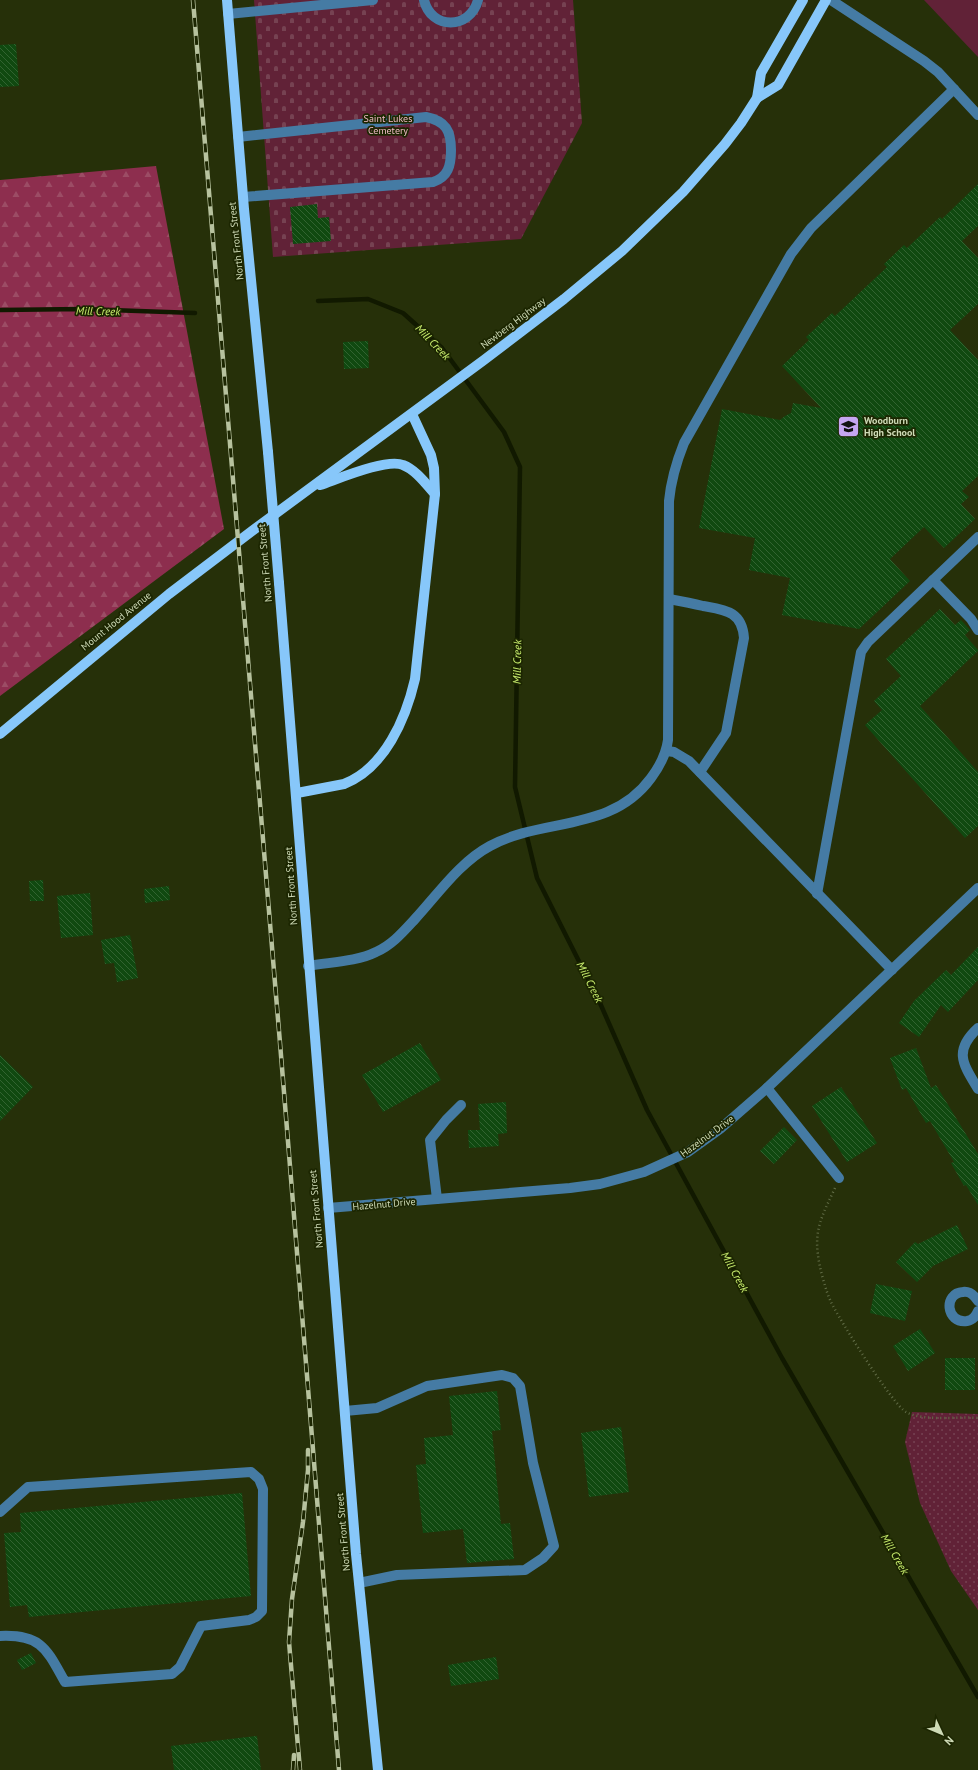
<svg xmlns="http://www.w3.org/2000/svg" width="978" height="1770" font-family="'PT Sans',sans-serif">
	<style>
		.grass { fill: url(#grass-dots) }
		.forest { fill: url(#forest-firs) }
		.cemetery { fill: url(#cemetery-stones) }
		.pitch { fill: #612237 }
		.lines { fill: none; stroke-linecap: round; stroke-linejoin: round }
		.stream { stroke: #111900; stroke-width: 4.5 }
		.building { fill: url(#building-back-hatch) }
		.path { stroke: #626d47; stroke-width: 2.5; stroke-dasharray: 1 3; stroke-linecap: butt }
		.minor { stroke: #457ba4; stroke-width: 10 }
		.major { stroke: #87c7fa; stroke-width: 10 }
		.rail-casing { stroke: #b7c29e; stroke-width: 4.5 }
		.rail { stroke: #1c2601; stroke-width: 3; stroke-dasharray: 9; stroke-linecap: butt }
		.major-bridge { stroke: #87c7fa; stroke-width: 10 }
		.labels { text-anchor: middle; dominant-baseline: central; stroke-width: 3.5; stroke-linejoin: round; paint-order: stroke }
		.park-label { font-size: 10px; fill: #f1bbc7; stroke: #1c2601 }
		.street-label { font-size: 10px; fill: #cedab6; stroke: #1c2601 }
		.poi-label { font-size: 10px; font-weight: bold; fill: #cedab6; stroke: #1c2601; text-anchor: start }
		.water-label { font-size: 11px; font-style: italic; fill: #cbf06f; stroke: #1c2601 }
	</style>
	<defs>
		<pattern id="grass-dots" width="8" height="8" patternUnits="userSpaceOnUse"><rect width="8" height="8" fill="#612237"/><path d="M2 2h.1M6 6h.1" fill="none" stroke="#764252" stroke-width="1.8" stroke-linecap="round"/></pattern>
		<pattern id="forest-firs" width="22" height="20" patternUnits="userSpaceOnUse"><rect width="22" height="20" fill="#8d2e4e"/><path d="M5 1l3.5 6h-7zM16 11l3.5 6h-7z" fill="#9c4c65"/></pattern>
		<pattern id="cemetery-stones" width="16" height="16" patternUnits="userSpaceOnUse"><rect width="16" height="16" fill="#612237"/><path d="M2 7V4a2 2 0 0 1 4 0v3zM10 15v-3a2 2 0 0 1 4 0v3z" fill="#764252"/></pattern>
		<pattern id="building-back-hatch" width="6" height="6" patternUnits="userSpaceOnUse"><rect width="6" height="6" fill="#104910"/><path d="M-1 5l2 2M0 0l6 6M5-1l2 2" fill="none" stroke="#326331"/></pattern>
	</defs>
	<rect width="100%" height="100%" fill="#263009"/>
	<path class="grass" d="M912,1412l66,2v196l-27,-39 -31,-68 -15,-61z"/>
	<path class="forest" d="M156,166l68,363 -224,167v-516z"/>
	<path class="cemetery" d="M254,0h319l9,123 -61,116 -248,18z"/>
	<path class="pitch" d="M924,0h54v57z"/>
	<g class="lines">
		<g class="stream">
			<path d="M318,301l50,-2 35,14 39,35 62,84 16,35 -5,320 22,91 63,125 47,107 135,248 196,339"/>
			<path d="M0,310l82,-1 113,4"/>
		</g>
	</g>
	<g class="building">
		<path d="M16,44l3,42 -19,1v-42z"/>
		<path d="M978,184v42l-16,15 16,17v46l-28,26 28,30v116l-16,15 7,6 -8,7 14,15 -31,29 -20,-21 -34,32 20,22 -51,48 -77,-14 8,-37 -41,-8 6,-32 -56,-10 23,-119 58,11 5,-4 6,-3 2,-10 28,5 -39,-42 27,-26 -3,-3 26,-24 3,3 52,-49 -3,-3 20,-19 3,3 33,-31 2,2z"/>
		<path d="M317,204l1,14 11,-1 2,24 -38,3 -3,-37z"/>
		<path d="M368,341l1,27 -25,1 -1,-27z"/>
		<path d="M940,609l15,16 6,-5 9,10 -5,5 13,15v1l-58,55 58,66v54l-13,12 -100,-113 17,-15 -8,-9 27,-25 -15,-17z"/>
		<path d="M43,880l1,21h-14l-1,-20z"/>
		<path d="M169,886l1,14 -25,3 -1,-14z"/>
		<path d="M90,893l3,42 -32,3 -4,-42z"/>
		<path d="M130,935l8,43 -21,4 -3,-19 -9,1 -4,-24z"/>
		<path d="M978,947v33l-30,32 -7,-7 -22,32 -20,-14 15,-22 32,-31 5,5z"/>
		<path d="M420,1043l21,37 -58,32 -21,-37z"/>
		<path d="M916,1048l15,40 5,-3 42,69v51l-12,-20 -2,1 -13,-23 3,-1 -24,-41 -4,2 -20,-35 -4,2 -12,-32z"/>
		<path d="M0,1055l33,32 -33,34z"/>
		<path d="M841,1087l36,56 -30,19 -35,-56z"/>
		<path d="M506,1102l1,31 -9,1 1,12 -30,2 -1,-18h12l-2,-26z"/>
		<path d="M784,1127l13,13 -23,24 -14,-13z"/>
		<path d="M957,1225l11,24 -35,17 -16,16 -21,-20 19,-20 3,2z"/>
		<path d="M876,1284l36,7 -7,30 -35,-8z"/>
		<path d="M920,1329l15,24 -27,18 -15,-25z"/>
		<rect x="945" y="1358" width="30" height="32"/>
		<path d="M497,1391l4,39 -9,1 9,93 9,-1 4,36 -47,4 -4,-34 -40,4 -7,-68 10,-1 -2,-26 29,-3 -4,-39z"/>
		<path d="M621,1427l8,65 -40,5 -8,-64z"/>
		<path d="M242,1493l9,103 -222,21 -2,-12 -17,2 -6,-74 17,-1 -1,-19z"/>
		<path d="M31,1653l5,10 -14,7 -5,-10z"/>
		<path d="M496,1657l3,22 -48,7 -3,-21z"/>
		<path d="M257,1736l4,34h-87l-3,-24z"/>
	</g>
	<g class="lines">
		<path class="path" d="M835,1188c-11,24 -21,40 -17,67 1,11 8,37 13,47 8,17 62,103 75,110 19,10 51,4 72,6"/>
		<g class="minor">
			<path d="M424,0c7,30 46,30 54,0"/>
			<path d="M831,0l93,61 14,11 40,43"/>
			<path d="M228,14l145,-14"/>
			<path d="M238,137l188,-20c20,4 25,14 25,33 0,16 -3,27 -18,32l-190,15"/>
			<path d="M933,580l38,39 7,11"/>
			<path d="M669,599c11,2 22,4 34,7 22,4 39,5 41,32l-18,95 -26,39"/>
			<path d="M667,751l7,1 15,9 203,209"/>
			<path d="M817,894l44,-242 7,-10 110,-105"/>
			<path d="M308,966c22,-4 48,-4 68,-14 16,-7 27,-20 39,-33 23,-25 45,-57 75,-73 53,-29 121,-13 161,-68 9,-12 15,-23 17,-38l1,-239c2,-21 7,-38 15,-58l107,-189 20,-26 143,-139"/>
			<path d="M978,1028c-25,23 -15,36 0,61"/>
			<path d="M767,1088l72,90"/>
			<path d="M437,1199l-7,-59 16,-20 15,-15"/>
			<path d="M328,1208l242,-20 30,-4 44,-12 44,-20 32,-23 47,-41 211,-200"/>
			<path d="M978,1301c-4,-6 -8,-10 -15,-9 -20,1 -17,32 4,29 6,-1 9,-5 11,-10"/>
			<path d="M345,1411l32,-3 50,-22 75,-11 11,3 7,8 13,77 21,83 -11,12 -18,12 -128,5 -38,8"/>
			<path d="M0,1512l28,-25 223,-15 8,7 4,10 -1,122 -6,6 -7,3 -48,6 -21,41 -8,7 -107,8c-18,-32 -23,-48 -65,-46"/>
		</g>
		<g class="major">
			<path d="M227,0l17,209 24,243"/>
			<path d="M757,98l21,-13 48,-85"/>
			<path d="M320,485c18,-6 67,-27 83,-20 13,5 23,19 32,29"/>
			<path d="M279,583l77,971 22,216"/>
			<path d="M0,734l169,-140 83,-63 232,-171 80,-61 58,-48 61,-59 42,-48 16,-21 16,-25 4,-25 42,-73"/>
			<path d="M297,793l47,-9c41,-16 62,-66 71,-105l20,-185 -1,-26 -3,-13 -19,-41"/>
		</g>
		<defs>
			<g id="rail">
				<path d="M193,0l87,1043 59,727"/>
				<path d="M293,1770l1,-15"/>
				<path d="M300,1770l-11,-128 3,-43 11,-77 5,-52v-20"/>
			</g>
		</defs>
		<use href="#rail" class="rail-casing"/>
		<use href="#rail" class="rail"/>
		<path class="major-bridge" d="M268,452l11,131"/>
	</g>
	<defs>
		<symbol id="school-square" viewBox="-11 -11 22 22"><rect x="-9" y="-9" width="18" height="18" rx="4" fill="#c5a6f1" stroke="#1c2601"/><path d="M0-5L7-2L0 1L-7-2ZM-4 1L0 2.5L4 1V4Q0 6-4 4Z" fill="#111"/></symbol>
	</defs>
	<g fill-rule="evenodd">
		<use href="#school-square" x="836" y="414" width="25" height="25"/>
	</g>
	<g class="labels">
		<g class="park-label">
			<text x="388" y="118">Saint Lukes<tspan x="388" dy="12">Cemetery</tspan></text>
		</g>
		<g class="street-label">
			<text transform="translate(236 241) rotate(-96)">North Front Street</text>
			<text transform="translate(513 323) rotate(-37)">Newberg Highway</text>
			<text transform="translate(265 563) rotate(-95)">North Front Street</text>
			<text transform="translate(116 621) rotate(-39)">Mount Hood Avenue</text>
			<text transform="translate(291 886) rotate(-94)">North Front Street</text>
			<text transform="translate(707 1136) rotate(-36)">Hazelnut Drive</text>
			<text transform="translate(384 1204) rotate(-5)">Hazelnut Drive</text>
			<text transform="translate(316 1209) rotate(-95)">North Front Street</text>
			<text transform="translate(343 1532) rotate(-95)">North Front Street</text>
		</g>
		<g class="poi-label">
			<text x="864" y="420">Woodburn<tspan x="864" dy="12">High School</tspan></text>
		</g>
		<g class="water-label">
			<text transform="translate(98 311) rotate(1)">Mill Creek</text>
			<text transform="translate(433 342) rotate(46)">Mill Creek</text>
			<text transform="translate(517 662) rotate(-89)">Mill Creek</text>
			<text transform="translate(590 982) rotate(63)">Mill Creek</text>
			<text transform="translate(735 1272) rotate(61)">Mill Creek</text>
			<text transform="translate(895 1554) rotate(60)">Mill Creek</text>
		</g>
	</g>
	<g transform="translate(942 1734) rotate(134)" stroke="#1c2601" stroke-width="3" paint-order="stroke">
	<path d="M0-3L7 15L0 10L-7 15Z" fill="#cedab6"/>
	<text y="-6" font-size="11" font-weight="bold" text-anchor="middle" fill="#cedab6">N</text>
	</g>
</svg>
